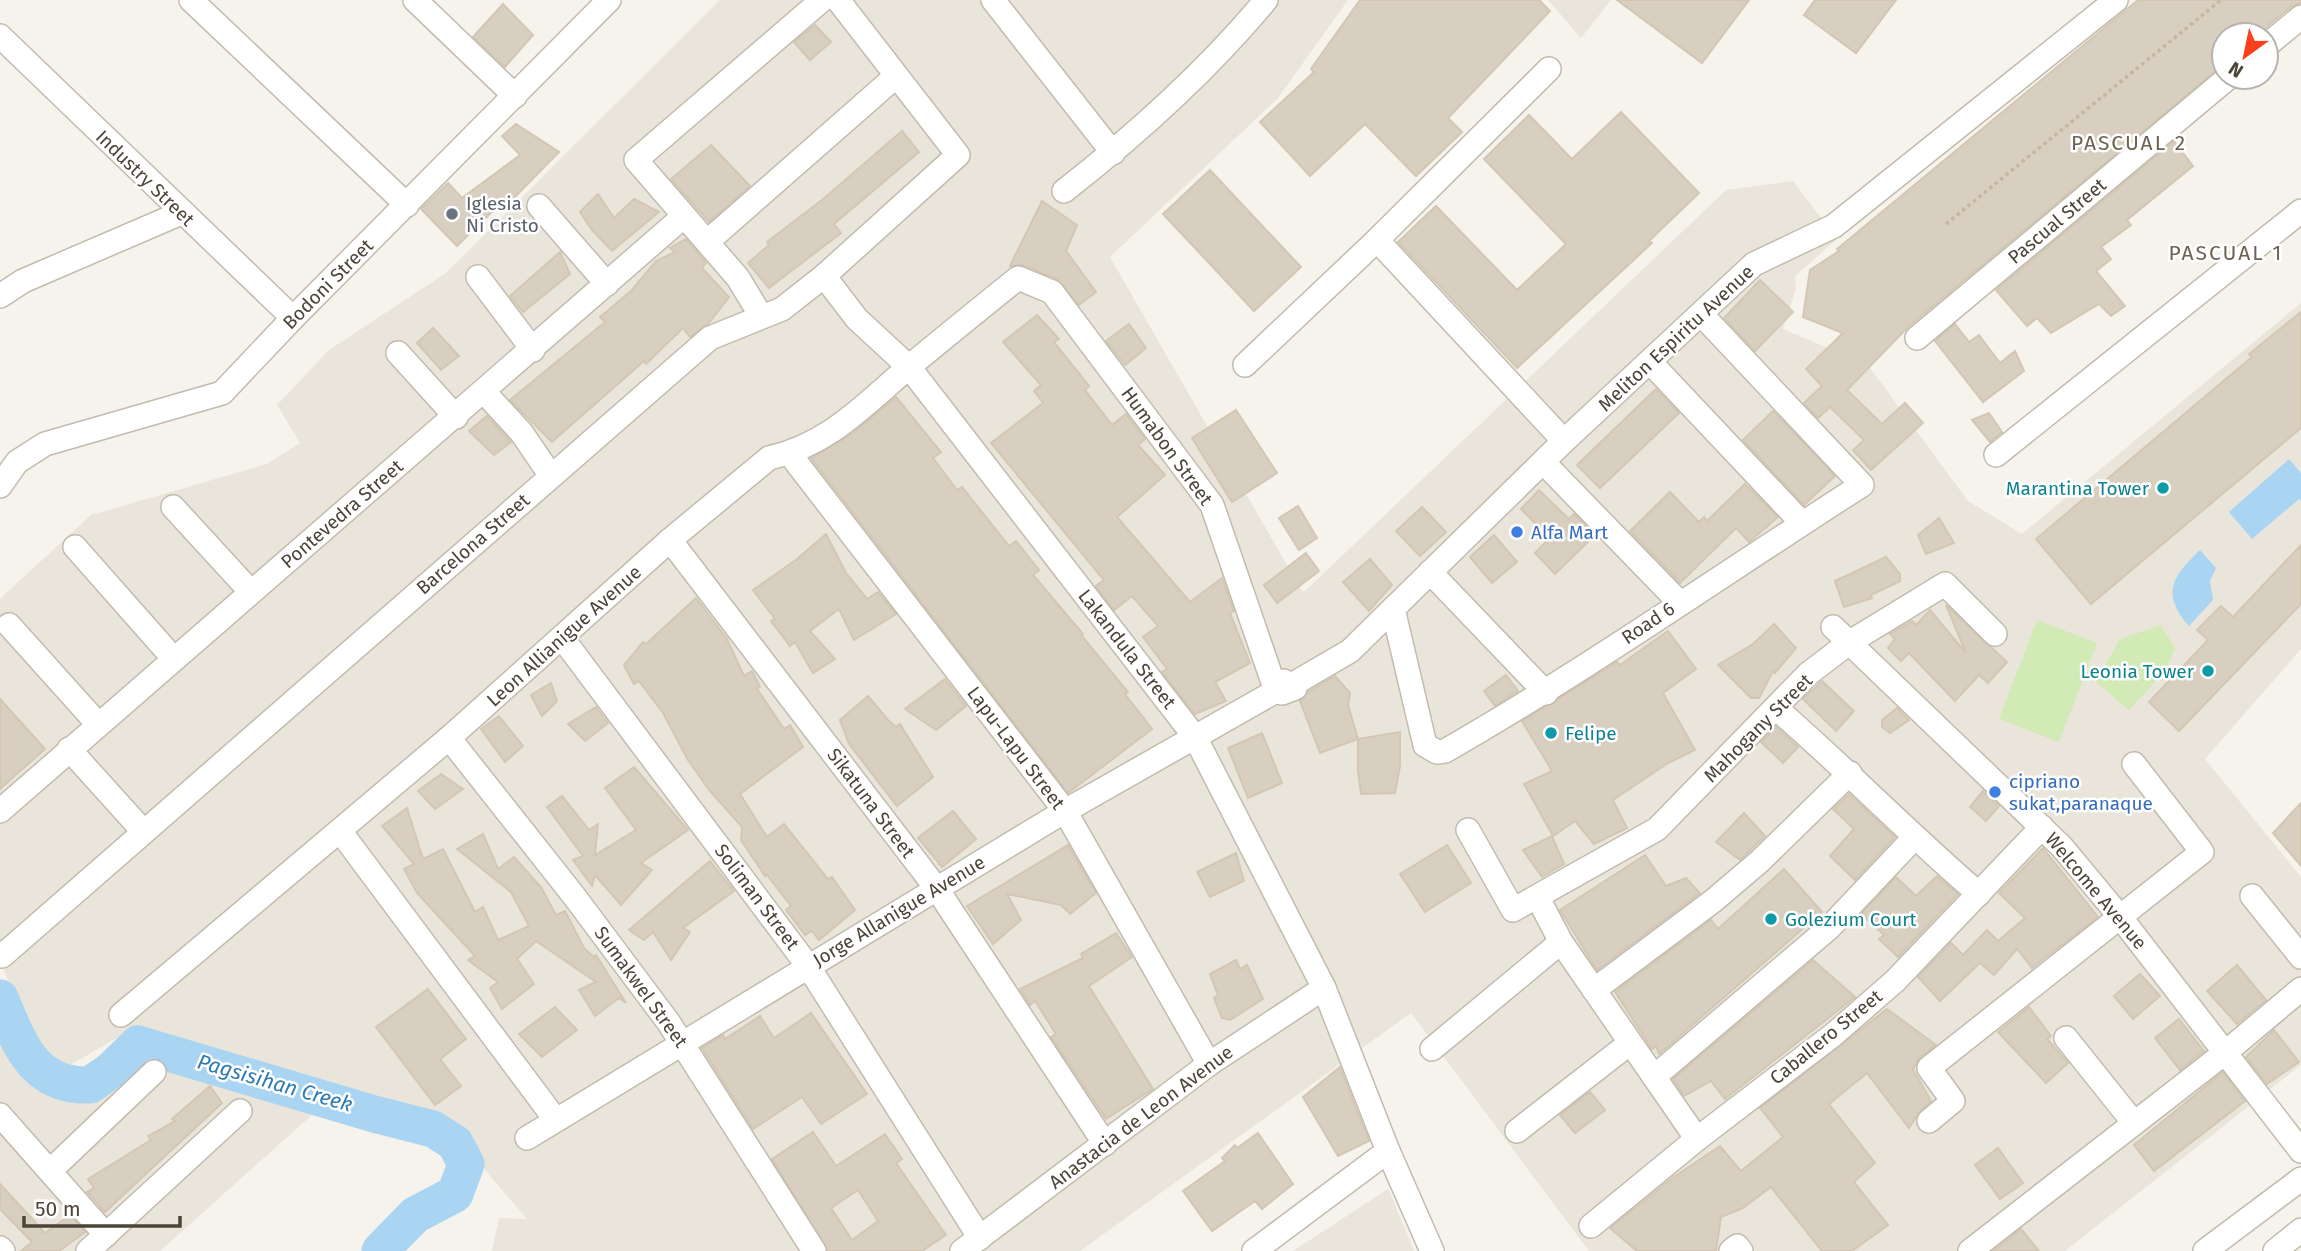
<svg xmlns="http://www.w3.org/2000/svg" width="2301" height="1251" font-family="'Fira Sans',sans-serif">
	<style>
		.residential { fill: #eae5da }
		.green { fill: #d2eab5 }
		.water { fill: #a9d4f2 }
		.lines { fill: none; stroke-linecap: round; stroke-linejoin: round }
		.river { stroke: #a9d4f2; stroke-width: 37 }
		.building { fill: #d8cfc1; stroke: #d3c7b4; stroke-width: 2; fill-rule: evenodd }
		.minor-casing { stroke: #c2bbae; stroke-width: 26 }
		.path { stroke: #c4b79f; stroke-width: 3.5; stroke-dasharray: 3.5 3.5; stroke-linecap: butt }
		.minor { stroke: #fff; stroke-width: 23 }
		.worship-dot { fill: #6b7280; stroke: #fff; stroke-width: 2.5 }
		.culture-dot { fill: #0f9aa8; stroke: #fff; stroke-width: 2.5 }
		.shop-dot { fill: #3f7fe0; stroke: #fff; stroke-width: 2.5 }
		.labels { text-anchor: middle; dominant-baseline: central; stroke-width: 5; stroke-linejoin: round; paint-order: stroke }
		.street-label { font-size: 19px; fill: #4b4439; stroke: #fff }
		.worship-label { font-size: 19px; fill: #5b616d; stroke: #fff; text-anchor: start }
		.culture-label { font-size: 19px; fill: #0d838f; stroke: #fff; text-anchor: end }
		.shop-label { font-size: 19px; fill: #366cbe; stroke: #fff; text-anchor: start }
		.neighbourhood-label { font-size: 21px; letter-spacing: 2px; fill: #6e6250; stroke: #fff }
		.water-label { font-size: 21px; font-style: italic; fill: #2e7ab2; stroke: #fff }
	</style>
	<rect width="100%" height="100%" fill="#f6f3ec"/>
	<g class="residential">
		<path d="M720,0h628l-70,98 -168,159 193,336 423,-403 67,-9 44,58 -42,37 1,13 -13,40 85,36 100,136 54,33 279,-231v346l-96,110 96,118v188l-236,186h-476l-178,-238 -331,238h-588l7,-33 28,1 -42,-49 -18,-31 -32,-21 -132,-35 -169,-55 -69,40 -21,-14 -29,-53 -15,-42v-359l4,-5 87,-80 176,-51 33,-21 -23,-38 52,-55 117,-77z"/>
		<path d="M1548,0h63l-30,38z"/>
		<path d="M0,1033l2,7 21,21 38,26 38,10 47,-44 168,60 -154,138h-160z"/>
		<path d="M1388,1188l26,63h-121l95,-62z"/>
	</g>
	<g class="green">
		<path d="M2037,620l60,23 -38,99 -60,-23z"/>
		<path d="M2161,625l14,23 -9,22 -37,40 -33,-28 24,-43z"/>
	</g>
	<g class="water">
		<path d="M2289,459l12,14v28l-2,-2 -47,40 -23,-27z"/>
		<path d="M2200,550l16,18 -6,13 3,19 -24,26c-29,-33 -16,-50 11,-76z"/>
	</g>
	<g class="lines">
		<path class="river" d="M0,998c19,45 33,89 90,87l20,-14 28,-27 236,70 59,15 22,14 11,21 -11,30 -40,21 -35,36"/>
	</g>
	<g class="building">
		<path d="M1360,0h179l11,11 -102,107 14,14 -46,44 -51,-52 -55,52 -50,-54 54,-50 -3,-3z"/>
		<path d="M1617,0h132l-47,63z"/>
		<path d="M1815,0h81l-40,53 -52,-38z"/>
		<path d="M2138,0h163v3l-9,3 -35,29h-33v29l-316,263 -61,63 35,34 23,-21 18,20 -52,47 -18,-20 11,-10 -34,-33 -12,11 -14,-15 18,-17 -16,-17 37,-36 -40,-16 7,-47 29,-19 -2,-2z"/>
		<path d="M503,4l30,31 -28,32 -32,-30z"/>
		<path d="M815,25l16,17 -21,18 -16,-18z"/>
		<path d="M1621,112l78,81 -50,48 3,2 -135,125 -119,-126 38,-36 81,84 49,-46 -82,-85 45,-44 43,44z"/>
		<path d="M516,124l43,28 -52,53 -4,-4 -46,45 -36,-37 27,-26 14,15 58,-43 -18,-19z"/>
		<path d="M902,131l17,21 -85,72 7,9 -72,55 -21,-25 21,-18 -2,-3 55,-42z"/>
		<path d="M2174,141l19,25 -66,54 4,5 -30,22 10,12 -15,12 29,35 -14,10 -12,-12 -48,29 -14,-15 -10,8 -31,-36z"/>
		<path d="M711,145l39,41 -41,36 -38,-43z"/>
		<path d="M1210,170l91,97 -47,44 -91,-97z"/>
		<path d="M598,194l16,24 20,-19 25,13 -47,39 -20,-21 -12,-18z"/>
		<path d="M1042,201l35,24 -11,26 30,41 -17,13 -22,-26 -34,-14 -13,1z"/>
		<path d="M686,239l20,24 -4,5 27,29 -21,27 -18,13 -7,-9 -37,36 -2,-3 -92,81 -42,-42 95,-78 -5,-5 31,-26 25,-30 19,-9 -5,-4z"/>
		<path d="M560,252l10,22 -47,38 -13,-16z"/>
		<path d="M1760,280l33,32 -38,39 -31,-33z"/>
		<path d="M2301,312v116l-210,176 -55,-65 216,-182 -3,-3z"/>
		<path d="M1037,315l22,24 -5,3 35,44 -4,4 27,35 14,-11 19,25 -7,6 27,30 -48,42 73,85 32,-24 12,33 -4,2 20,50 -35,19 11,19 -31,13 -33,-42 5,-3 -24,-32 15,-11 -26,-30 -18,14 -18,-24 8,-6 -113,-137 52,-40 -9,-12 7,-6 -38,-43z"/>
		<path d="M1129,324l17,24 -21,17 -19,-24z"/>
		<path d="M1955,324l14,18 10,-7 21,28 15,-12 9,20 -41,31 -48,-61z"/>
		<path d="M433,328l26,28 -18,14 -24,-27z"/>
		<path d="M1656,389l23,24 -79,75 -23,-23z"/>
		<path d="M896,397l45,55 -8,6 24,32 5,-3 47,59 7,-5 23,29 -6,5 50,59 -2,1 47,57 -3,2 27,35 -84,64 -257,-335 42,-25z"/>
		<path d="M1236,410l41,63 -45,29 -40,-64z"/>
		<path d="M1773,411l62,65 -31,29 -61,-65z"/>
		<path d="M1989,413l13,19 -12,10 -18,-22z"/>
		<path d="M487,416l24,26 -17,13 -25,-24z"/>
		<path d="M1745,484l33,33 -29,25 -13,-14 -56,55 -50,-52 40,-39 29,30 5,-5 3,4z"/>
		<path d="M1539,490l30,29 5,-5 21,21 -40,39 -20,-21 15,-15 -29,-29z"/>
		<path d="M1298,506l19,32 -18,12 -20,-32z"/>
		<path d="M1422,507l24,25 -26,24 -24,-25z"/>
		<path d="M1939,518l15,25 -28,11 -8,-19z"/>
		<path d="M826,534l20,39 21,26 11,-7 18,22 -42,26 -15,-31 -29,22 25,28 -22,14 -18,-31 -5,4 -19,-25 4,-2 -22,-29 44,-31z"/>
		<path d="M1494,535l23,27 -25,21 -22,-26z"/>
		<path d="M2301,545v59l-122,127 -30,-29 59,-62 -11,-10 24,-24 12,11z"/>
		<path d="M1306,553l13,18 -42,32 -13,-18z"/>
		<path d="M1886,557l14,17v7l-29,14 1,3 -28,9 -9,-26z"/>
		<path d="M1370,559l22,26 -23,26 -26,-29z"/>
		<path d="M696,598l31,41 17,37 8,-5 8,16 -3,2 27,40 6,-4 13,22 -63,47 27,43 17,-13 44,55 4,-2 23,33 -36,30 -7,-9 -7,4 -19,-25 5,-4 -25,-32 -1,2 -24,-36 1,-13 -33,-37 -21,-30 -25,-47 -24,-32 -5,3 -10,-19 19,-23 3,2z"/>
		<path d="M1946,605l61,57 -19,21 -9,-8 -24,26 -46,-48 -8,8 -13,-13 7,-9 -5,-5 22,-13 4,4 14,-15 36,43z"/>
		<path d="M1774,624l22,24 -21,25 -2,-2 -14,27h-8l-33,-33 35,-21z"/>
		<path d="M1668,631l28,38 -33,24 32,57 -27,13 -55,37 14,28 -33,16 -19,-23 -22,15 -29,-52 28,-13 -30,-50 95,-59 3,3z"/>
		<path d="M1506,675l12,16 -23,15 -11,-15z"/>
		<path d="M1335,676l15,17 -2,12 10,34 -38,14 -20,-52 8,-9z"/>
		<path d="M945,679l21,27 -30,24 -31,-21z"/>
		<path d="M1822,681l32,30 -18,20 -33,-32z"/>
		<path d="M551,683l6,18 -15,15 -11,-21z"/>
		<path d="M868,696l20,24 8,7 4,-3 33,53 -36,29 -48,-62 -9,-24z"/>
		<path d="M0,699l45,50 -45,40z"/>
		<path d="M596,707l12,16 -23,18 -17,-17z"/>
		<path d="M1897,708l12,12 -19,13 -8,-6v-7z"/>
		<path d="M499,716l24,30 -18,16 -24,-33z"/>
		<path d="M1776,727l22,20 -15,16 -22,-21z"/>
		<path d="M1400,732v34l-5,27 -34,1 -3,-23v-32z"/>
		<path d="M1262,733l20,50 -34,15 -20,-50z"/>
		<path d="M634,767l54,63 -47,33 11,7 -31,35 -26,-30 -3,11 -19,-26 10,-4 -36,-49 15,-11 27,34 9,-6 -3,31 41,-25 -31,-42z"/>
		<path d="M441,774l22,15 -28,20 -17,-18z"/>
		<path d="M1983,791l16,15 -13,15 -16,-14z"/>
		<path d="M1849,794l46,43 -40,43 -25,-24 24,-27 -21,-20z"/>
		<path d="M2301,803v63l-28,-33z"/>
		<path d="M407,808l16,51 20,-10 32,63 8,-5 15,33 31,-14 -18,-34 -54,-43 26,-15 15,35 16,-12 27,30 15,28 9,-4 19,37 10,9 2,-2 30,48 -7,-5 -24,18 -16,-26 17,-8 -60,-41 -19,18 17,25 -32,25 -12,-21 8,-6 -30,-22 7,-4 -58,-63 -13,-24 10,-5 -32,-38z"/>
		<path d="M953,811l23,28 -34,28 -24,-29z"/>
		<path d="M1744,813l21,23 -25,24 -24,-18z"/>
		<path d="M1552,836l12,28 -22,13 -19,-27z"/>
		<path d="M1068,845l28,48 -26,21 -9,-9 -54,-11 14,26 -28,24 -26,-38z"/>
		<path d="M1447,845l24,38 -46,29 -25,-38z"/>
		<path d="M2043,848l55,69 -66,51 -15,-19 -23,26 -14,-12 -40,38 -22,-24 33,-34 12,12 24,-25 11,11 27,-23 -26,-25z"/>
		<path d="M1236,853l8,28 -34,16 -13,-25z"/>
		<path d="M1645,855l21,31 20,-8 14,15 -103,77 -37,-60z"/>
		<path d="M710,861l24,30 -51,37 7,4 -19,28 -18,-28 -9,8 -15,-10z"/>
		<path d="M1784,869l38,43 -163,142 -3,-8 -4,3 -37,-57 96,-72 7,9z"/>
		<path d="M1937,876l21,18 -60,63 -19,-18 5,-4 -23,-21 35,-37 20,19z"/>
		<path d="M1116,933l16,24 -43,29 64,103 -47,30 -55,-82 5,-3 -21,-33 -5,4 -10,-16 63,-31 -2,-4z"/>
		<path d="M1236,960l4,9 7,-4 16,34 -33,21 -8,-2 -8,-20 4,-3 -8,-21z"/>
		<path d="M1813,960l42,37 -130,102 -14,-18 -27,15 -11,-17z"/>
		<path d="M2237,965l29,35 -29,24 -30,-33z"/>
		<path d="M2140,974l20,22 -27,23 -19,-23z"/>
		<path d="M428,989l38,50 -26,20 21,27 -26,19 -59,-78z"/>
		<path d="M555,1007l22,23 -35,27 -23,-23z"/>
		<path d="M2029,1007l22,29 -4,3 21,24 -22,20 -48,-51z"/>
		<path d="M1887,1009l49,36 -16,12 -7,12 18,32 -11,10 -11,17 -42,-55 -38,31 46,59 -21,19 34,43 -36,26h-30l-51,-64 -28,21 -22,9 -5,34h-79l-27,-23 61,-49 49,-33 21,25 42,-34 -23,-29z"/>
		<path d="M811,1013l56,81 -46,30 -19,-27 -49,32 -51,-81 21,-13 2,4 35,-23 14,22z"/>
		<path d="M2179,1019l25,32 -24,19 -25,-32z"/>
		<path d="M2274,1030l25,32 -32,22 -21,-27z"/>
		<path d="M1340,1067l29,74 -31,15 -35,-59z"/>
		<path d="M2223,1072l22,29 -91,70 -20,-26z"/>
		<path d="M210,1086l12,17 -117,109 -18,-20 7,-4 -6,-9 63,-39 -3,-4 27,-15 -3,-2z"/>
		<path d="M1590,1092l15,18 -30,23 -15,-18z"/>
		<path d="M813,1132l23,34 49,-32 17,25 -6,4 50,72 -24,16h-94l-56,-92zM858,1190l20,31 -26,19 -21,-32z"/>
		<path d="M1258,1133l35,51 -31,25 -7,-8 -43,30 -29,-40 42,-30 -3,-3 13,-13 2,3z"/>
		<path d="M1998,1148l25,35 -23,16 -25,-34z"/>
		<path d="M0,1184l45,49 25,-18 15,17 -26,19h-38l11,-9 -32,-33z"/>
		<path d="M2021,1229l18,22h-46z"/>
	</g>
	<g class="lines">
		<defs>
			<g id="minor">
				<path d="M191,0l216,205"/>
				<path d="M415,0l100,96"/>
				<path d="M993,0l120,153"/>
				<path d="M0,36l293,282"/>
				<path d="M2266,46l35,-29"/>
				<path d="M1064,191c73,-57 143,-120 202,-191"/>
				<path d="M539,206l68,78"/>
				<path d="M1377,240l187,201"/>
				<path d="M707,242l188,-165"/>
				<path d="M824,276l33,43 52,48 286,370 129,251 64,163 44,100"/>
				<path d="M478,277l55,73"/>
				<path d="M0,296l23,-15 158,-68"/>
				<path d="M761,316l-23,-38 -102,-118 186,-160"/>
				<path d="M1917,338l312,-261"/>
				<path d="M398,353l58,64"/>
				<path d="M1650,362l152,161"/>
				<path d="M1245,365l132,-125 172,-171"/>
				<path d="M484,392l37,40 30,44"/>
				<path d="M789,453l276,358 144,253"/>
				<path d="M1996,455l305,-244"/>
				<path d="M1544,463l135,139"/>
				<path d="M0,486l17,-24 28,-18 177,-51 71,-75 316,-318"/>
				<path d="M173,507l78,85"/>
				<path d="M670,540l267,349 168,255"/>
				<path d="M75,547l98,111"/>
				<path d="M1430,572l116,121"/>
				<path d="M1393,609l32,136 12,7 8,-1c143,-82 278,-177 417,-266l-160,-170"/>
				<path d="M9,625l88,98"/>
				<path d="M1833,627l229,220 59,71 180,233"/>
				<path d="M563,639l245,327 172,272"/>
				<path d="M1276,691l6,2 13,-5v-5l55,-32 214,-210 190,-177 80,-38 282,-226"/>
				<path d="M1777,709c69,60 132,125 202,185"/>
				<path d="M449,738l125,158 95,127 145,228"/>
				<path d="M69,749l74,82"/>
				<path d="M0,811l684,-595"/>
				<path d="M1468,830l45,80 144,-81 151,-155 42,-32 95,-58 50,50"/>
				<path d="M340,831l215,288"/>
				<path d="M2252,896l49,61"/>
				<path d="M1538,898l23,44 136,197"/>
				<path d="M2,956l708,-618 72,-29 42,-33 134,-121 -120,-155"/>
				<path d="M1594,990l119,-89 47,-40 90,-88"/>
				<path d="M121,1015l328,-277 221,-198 99,-82c60,-13 96,-54 141,-92 36,-30 72,-59 108,-88l34,14 160,213 64,186"/>
				<path d="M2066,1038l68,85"/>
				<path d="M1432,1049l129,-107"/>
				<path d="M1654,1077l175,-149 85,-90"/>
				<path d="M0,1115l106,120"/>
				<path d="M1929,1121l24,-20 -24,-33 273,-216 -68,-88"/>
				<path d="M1517,1131l113,-88"/>
				<path d="M527,1138l538,-327 211,-120 8,-10"/>
				<path d="M50,1171l104,-99"/>
				<path d="M1591,1226l106,-87 136,-104 62,-54 147,-154"/>
				<path d="M0,1248l3,3"/>
				<path d="M88,1251l152,-140"/>
				<path d="M962,1251l247,-187 115,-76"/>
				<path d="M1254,1251l134,-100"/>
				<path d="M1731,1251l6,-5 4,5"/>
				<path d="M1970,1251l256,-199 75,-63"/>
				<path d="M2205,1251l96,-72"/>
				<path d="M2275,1251l26,-21"/>
			</g>
		</defs>
		<use href="#minor" class="minor-casing"/>
		<path class="path" d="M1946,224l275,-224"/>
		<use href="#minor" class="minor"/>
	</g>
	<circle class="worship-dot" cx="452" cy="214" r="7"/>
	<g class="culture-dot">
		<circle cx="2163" cy="488" r="7"/>
		<circle cx="2208" cy="671" r="7"/>
		<circle cx="1551" cy="733" r="7"/>
		<circle cx="1771" cy="919" r="7"/>
	</g>
	<g class="shop-dot">
		<circle cx="1517" cy="532" r="7"/>
		<circle cx="1995" cy="792" r="7"/>
	</g>
	<g class="labels">
		<g class="street-label">
			<text transform="translate(145 178) rotate(44)">Industry Street</text>
			<text transform="translate(2057 221) rotate(-40)">Pascual Street</text>
			<text transform="translate(328 284) rotate(-45)">Bodoni Street</text>
			<text transform="translate(1676 338) rotate(-43)">Meliton Espiritu Avenue</text>
			<text transform="translate(1167 446) rotate(54)">Humabon Street</text>
			<text transform="translate(342 514) rotate(-41)">Pontevedra Street</text>
			<text transform="translate(473 544) rotate(-41)">Barcelona Street</text>
			<text transform="translate(1648 623) rotate(-34)">Road 6</text>
			<text transform="translate(564 636) rotate(-42)">Leon Allianigue Avenue</text>
			<text transform="translate(1127 649) rotate(52)">Lakandula Street</text>
			<text transform="translate(1758 728) rotate(-45)">Mahogany Street</text>
			<text transform="translate(1016 748) rotate(53)">Lapu-Lapu Street</text>
			<text transform="translate(871 803) rotate(53)">Sikatuna Street</text>
			<text transform="translate(2096 891) rotate(50)">Welcome Avenue</text>
			<text transform="translate(757 897) rotate(53)">Soliman Street</text>
			<text transform="translate(899 911) rotate(-31)">Jorge Allanigue Avenue</text>
			<text transform="translate(641 987) rotate(54)">Sumakwel Street</text>
			<text transform="translate(1826 1037) rotate(-39)">Caballero Street</text>
			<text transform="translate(1141 1117) rotate(-37)">Anastacia de Leon Avenue</text>
		</g>
		<g class="worship-label">
			<text x="466" y="203">Iglesia<tspan x="466" dy="22">Ni Cristo</tspan></text>
		</g>
		<g class="culture-label">
			<text x="2149" y="488">Marantina Tower</text>
			<text x="2194" y="671">Leonia Tower</text>
			<text x="1565" y="733" text-anchor="start">Felipe</text>
			<text x="1785" y="919" text-anchor="start">Golezium Court</text>
		</g>
		<g class="shop-label">
			<text x="1531" y="532">Alfa Mart</text>
			<text x="2009" y="781">cipriano<tspan x="2009" dy="22">sukat,paranaque</tspan></text>
		</g>
		<g class="neighbourhood-label">
			<text x="2129" y="143">PASCUAL 2</text>
			<text x="2226" y="253">PASCUAL 1</text>
		</g>
		<g class="water-label">
			<text transform="translate(275 1083) rotate(16)">Pagsisihan Creek</text>
		</g>
	</g>
	<g transform="translate(2245 56) rotate(213)"><circle r="33" fill="#ffffff" stroke="#b7b4b0" stroke-width="2"/>
	<path d="M0-5L12 26L0 18L-12 26Z" fill="#fc3f1d"/>
	<text y="-10" font-size="19" font-weight="bold" text-anchor="middle" fill="#4b4439">N</text>
	</g>
	<path d="M24 1216v10h156v-10" fill="none" stroke="#4b4439" stroke-width="3.5"/>
	<text x="35" y="1216" font-size="21" fill="#4b4439" stroke="#ffffff" stroke-width="5" paint-order="stroke">50 m</text>
</svg>
